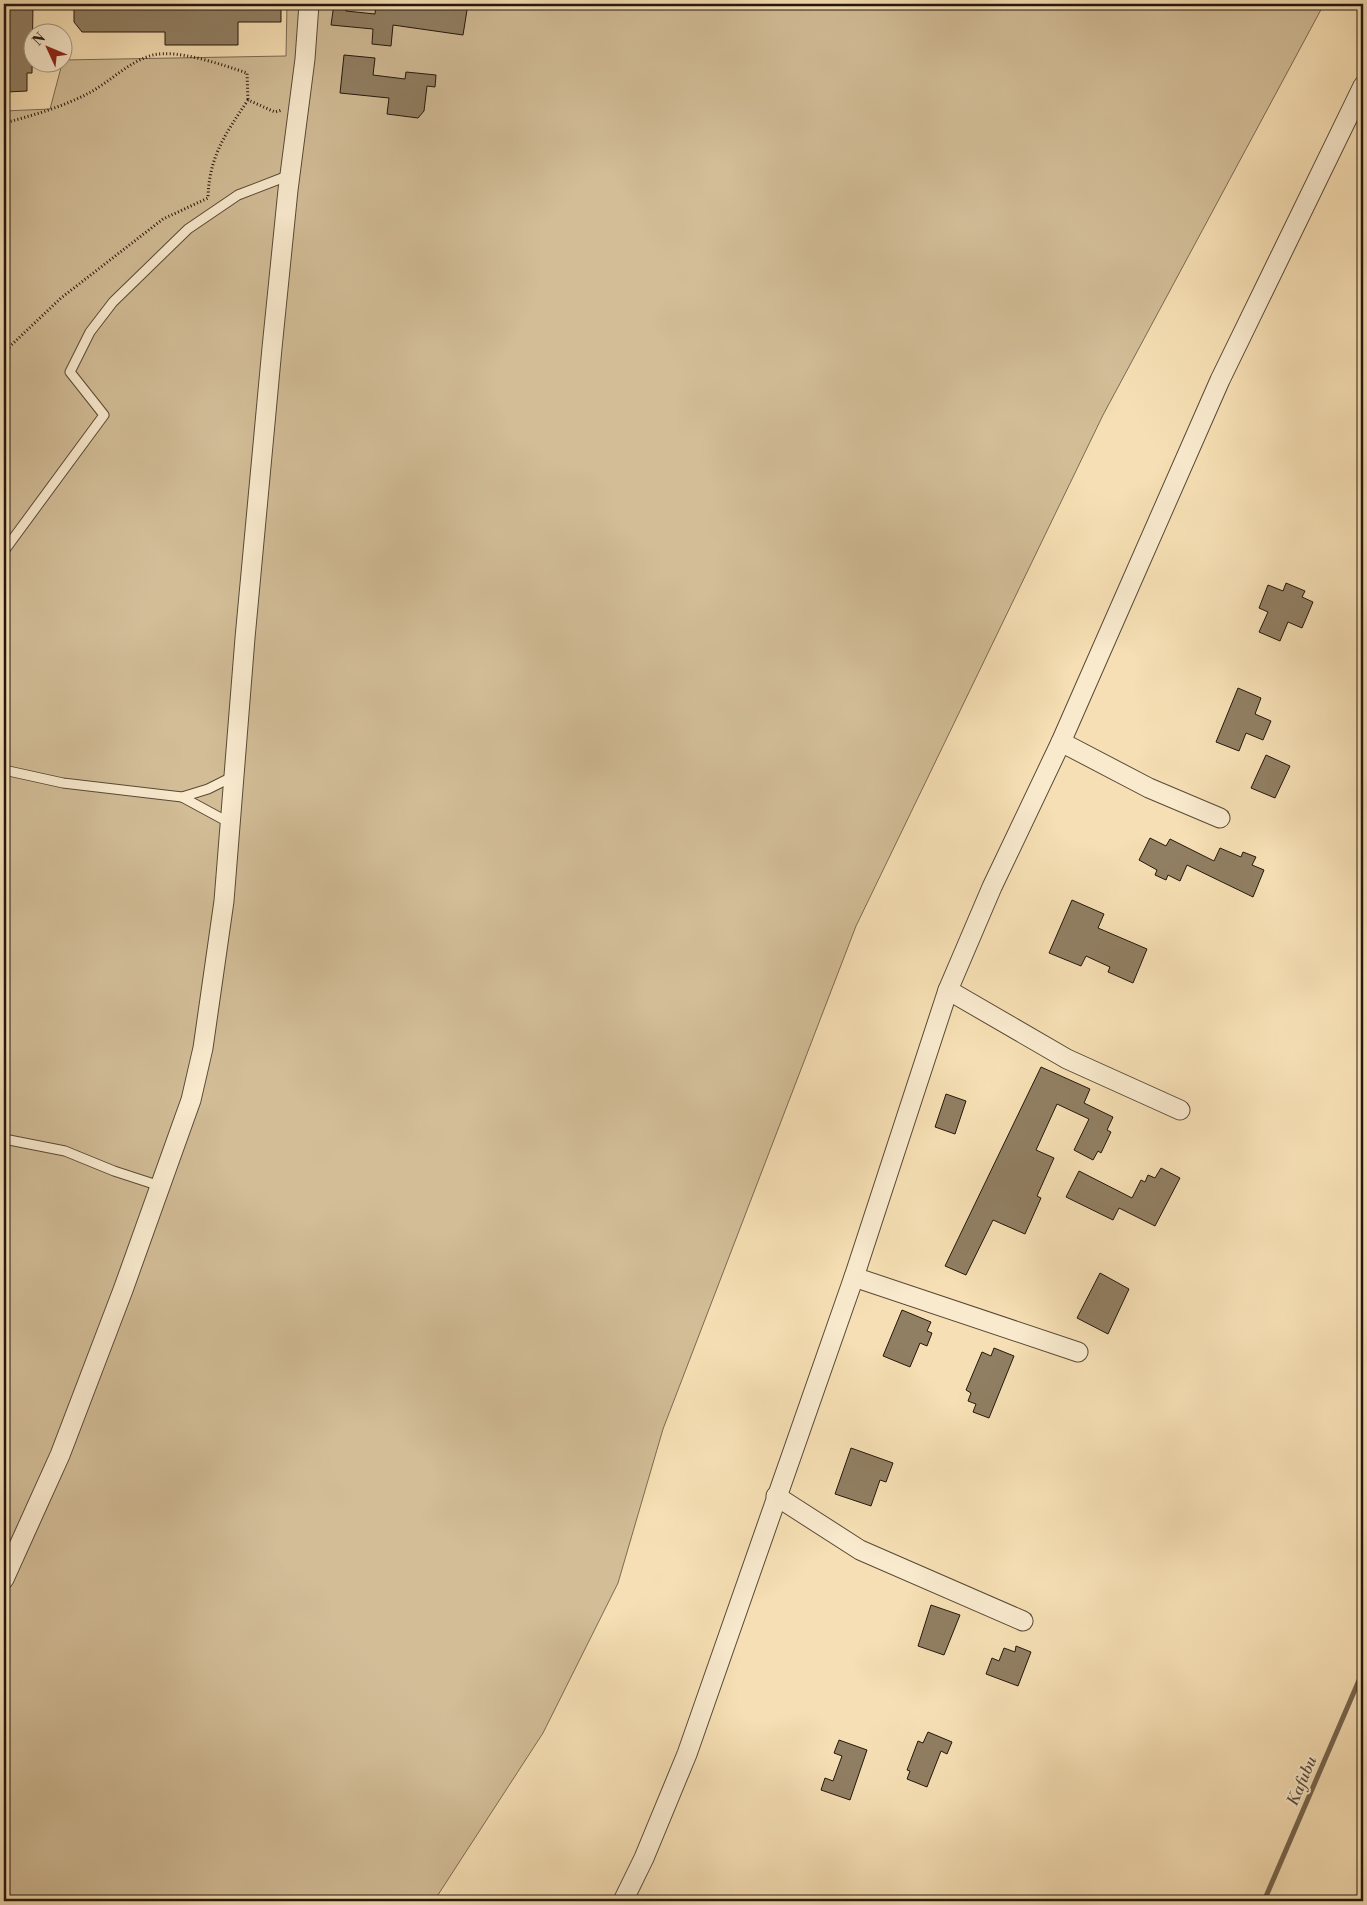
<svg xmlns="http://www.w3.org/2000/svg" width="1367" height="1905" font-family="'Libre Bodoni',serif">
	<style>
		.green { fill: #d2bd97; stroke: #7b6a52 }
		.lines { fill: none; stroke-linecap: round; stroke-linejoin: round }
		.stream { stroke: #77664f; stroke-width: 5 }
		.building { fill: #917f63; stroke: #24170c }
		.service-casing { stroke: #584936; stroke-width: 11 }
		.minor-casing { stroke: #584936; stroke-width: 21 }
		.path { stroke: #24170c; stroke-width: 3; stroke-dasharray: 1 2.5; stroke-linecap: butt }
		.service { stroke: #f9eace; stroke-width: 9 }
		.minor { stroke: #f9eace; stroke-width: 19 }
		.labels { text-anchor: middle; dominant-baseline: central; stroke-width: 4; stroke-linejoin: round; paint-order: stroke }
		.water-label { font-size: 16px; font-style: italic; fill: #5c4c38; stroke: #f9eace }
	</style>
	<rect width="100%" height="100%" fill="#f6dfb4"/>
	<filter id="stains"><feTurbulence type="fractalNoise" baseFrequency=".004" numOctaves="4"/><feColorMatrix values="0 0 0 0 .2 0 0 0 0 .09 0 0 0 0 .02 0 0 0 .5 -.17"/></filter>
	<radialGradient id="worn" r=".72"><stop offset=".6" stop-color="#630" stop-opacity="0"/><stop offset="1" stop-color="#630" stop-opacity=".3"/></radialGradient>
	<path class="green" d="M287,4h1037l-221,411 -247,511 -193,503 -45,154 -75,150 -109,168h-430v-1790l46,-2 13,-49 223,-4z"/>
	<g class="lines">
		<path class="stream" d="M1264,1901l99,-230"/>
	</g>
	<g class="building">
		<path d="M6,4h27l-1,69h-5v18l-20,1z"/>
		<path d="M74,4h207v18h-43v23h-73v-13h-83l-8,-10z"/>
		<path d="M334,4h13l-1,7 29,3 1,-10h34l35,4v-3l6,1 1,-2h16l-5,31 -70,-10 -2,21 -19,-2 1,-15 -42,-4z"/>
		<path d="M344,55l31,3 -2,17 32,4 1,-7 30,3 -1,12 -8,-1 -3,25 -6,7 -31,-4 2,-16 -49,-5z"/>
		<path d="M1286,583l19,8 -3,6 11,5 -11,26 -14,-6 -8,19 -21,-9 9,-20 -9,-4 9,-23 15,6z"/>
		<path d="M1238,688l23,10 -6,16 16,7 -8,19 -17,-7 -7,18 -23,-9z"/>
		<path d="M1266,755l24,11 -15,32 -24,-10z"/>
		<path d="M1150,838l16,8 4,-7 44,22 6,-13 21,9 2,-5 13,5 -4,8 12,5 -11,27 -66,-32 -7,16 -12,-6 -2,5 -11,-5 2,-5 -18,-10z"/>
		<path d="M1072,900l32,14 -6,14 49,21 -14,34 -25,-11 2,-5 -24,-11 -5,10 -32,-13z"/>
		<path d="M1041,1067l49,22 -6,14 29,14 -6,13 4,2 -10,21 -3,-2 -5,9 -19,-10 15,-31 -32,-15 -21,46 18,8 -17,38 4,2 -16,36 -32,-14 -27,55 -21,-9z"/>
		<path d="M946,1094l20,7 -11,33 -20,-7z"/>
		<path d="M1161,1168l19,10 -25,48 -36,-18 -6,12 -47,-23 13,-26 53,27 9,-18 4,2 3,-7 7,3z"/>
		<path d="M1100,1273l29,16 -21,45 -31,-16z"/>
		<path d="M902,1310l29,12 -4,9 5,2 -5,13 -7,-3 -10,24 -27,-11z"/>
		<path d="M994,1348l20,8 -25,62 -16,-6 3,-8 -8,-3 3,-8 -5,-3 16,-38 9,4z"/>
		<path d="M851,1448l42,15 -7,19 -6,-2 -9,26 -36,-12z"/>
		<path d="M931,1605l29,10 -16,40 -26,-9z"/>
		<path d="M1016,1646l15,6 -13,34 -32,-12 6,-16 7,3 5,-13 11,4z"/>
		<path d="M928,1732l24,10 -5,12 -6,-3 -14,36 -20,-8 3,-8 -3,-1 11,-29 5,2z"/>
		<path d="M839,1740l28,10 -17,50 -29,-10 4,-12 8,3 9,-25 -8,-3z"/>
	</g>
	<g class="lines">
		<defs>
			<g id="service">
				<path d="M4,551l100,-136 -34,-43 20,-40 23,-30 75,-73 50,-34 52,-20"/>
				<path d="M4,770l59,13 119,14 26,-8 26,-13"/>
				<path d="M182,797l48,26"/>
				<path d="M4,1139l61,12 49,20 46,15"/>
			</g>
			<g id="minor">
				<path d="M1061,742l88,46 71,30"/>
				<path d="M948,990l119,69 113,51"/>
				<path d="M854,1277l224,75"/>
				<path d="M776,1496l84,54 163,71"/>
				<path d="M4,1579l56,-124 63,-165 68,-190 12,-52 21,-147 21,-263 27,-290 16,-158 17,-131 4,-55"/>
				<path d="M623,1901l21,-43 43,-104 167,-477 94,-287 44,-103 69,-145 159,-362 143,-294"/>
			</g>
		</defs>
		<use href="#service" class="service-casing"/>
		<use href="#minor" class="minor-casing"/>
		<g class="path">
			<path d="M4,123c27,-7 58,-16 83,-29 22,-11 42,-33 66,-39 25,-6 70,10 94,18l1,27"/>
			<path d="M4,352l57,-54 102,-79 45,-21c1,-42 18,-65 40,-98l27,12 7,-2"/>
		</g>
		<use href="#service" class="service"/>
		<use href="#minor" class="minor"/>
	</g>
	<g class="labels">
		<g class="water-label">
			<text transform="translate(1302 1781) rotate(-67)">Kafubu</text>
		</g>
	</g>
	<rect width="1367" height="1905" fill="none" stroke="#f6dfb4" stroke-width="20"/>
	<rect x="5" y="5" width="1357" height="1895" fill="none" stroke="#24170c" stroke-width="2.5"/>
	<rect x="10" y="10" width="1347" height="1885" fill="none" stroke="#24170c"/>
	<g transform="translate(48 48) rotate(314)"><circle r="24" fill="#f9eace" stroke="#a49680"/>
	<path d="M0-4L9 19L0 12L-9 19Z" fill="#8f2418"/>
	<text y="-8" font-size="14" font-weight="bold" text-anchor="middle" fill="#24170c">N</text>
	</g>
	<rect width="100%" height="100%" filter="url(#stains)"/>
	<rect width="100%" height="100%" fill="url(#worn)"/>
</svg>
